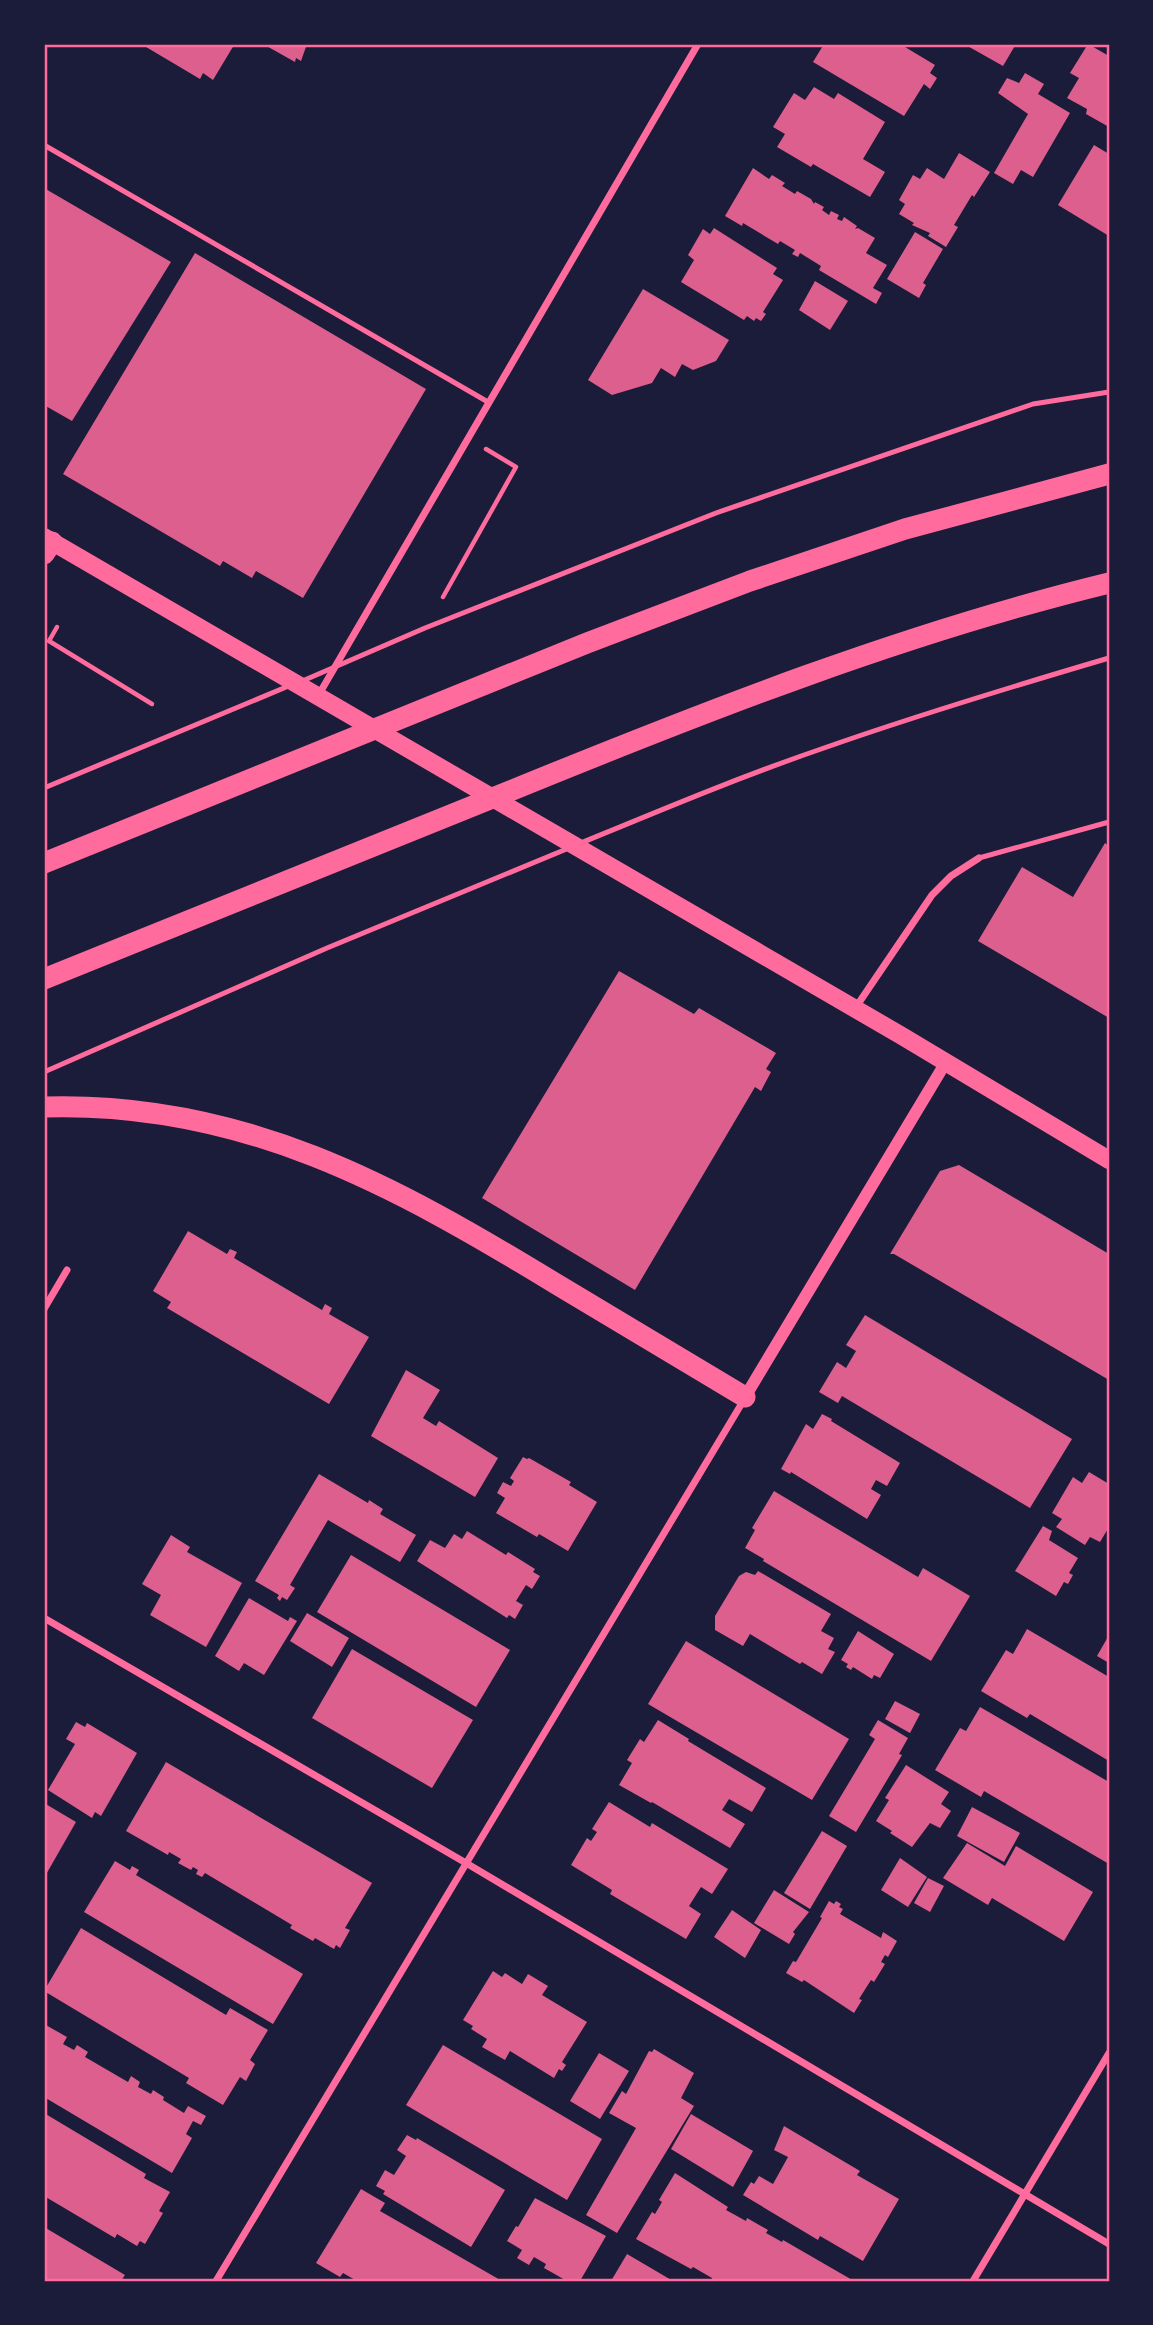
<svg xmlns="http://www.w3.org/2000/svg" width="1153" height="2325" font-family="Montserrat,sans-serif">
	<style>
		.building { fill: #dd5f8e }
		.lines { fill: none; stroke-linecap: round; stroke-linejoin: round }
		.path { stroke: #ff6b9d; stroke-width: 4.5 }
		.service { stroke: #ff6b9d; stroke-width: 5 }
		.minor { stroke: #ff6b9d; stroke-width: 7 }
		.tertiary { stroke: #ff6b9d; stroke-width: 12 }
		.primary { stroke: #ff6b9d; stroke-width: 18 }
		.motorway { stroke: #ff6b9d; stroke-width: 21 }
		.neatline { fill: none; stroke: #ff6b9d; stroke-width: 2.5 }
	</style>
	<rect width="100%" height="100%" fill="#1b1b3a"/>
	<g class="building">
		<path d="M141,44h91l2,1 -21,35 -10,-7 -3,6z"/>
		<path d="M263,44h44l-6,17 -5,-3 -1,4z"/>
		<path d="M824,44h76l35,21 -5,8 7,5 -7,11 -6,-5 -20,32 -91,-54z"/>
		<path d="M964,44h52l-13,22z"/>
		<path d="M1088,44l21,12v71l-23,-13 1,-5 -20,-11 12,-20 -9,-5z"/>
		<path d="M1025,73l19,11 -6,10 32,19 -37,64 -12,-7 -8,14 -19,-11 34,-59 -30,-21 9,-15 12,5z"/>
		<path d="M814,87l20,12 4,-6 47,29 -22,37 22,13 -15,25 -57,-33 -2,3 -34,-20 8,-13 -12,-7 21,-34 11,7z"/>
		<path d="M1094,145l15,9v82l-51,-31z"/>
		<path d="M959,153l31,19 -16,25 -2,-2 -18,30 4,2 -12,20 -18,-11 2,-3 -18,-8 2,-2 -15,-9 6,-10 -6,-4 14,-25 7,4 7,-11 17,11z"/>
		<path d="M753,168l16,11 3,-4 13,8 -3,3 13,8 2,-3 14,8 3,5 1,-2 9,5 -2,3 7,5 2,-4 8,4 -2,4 5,2 2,-4 13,9 -2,3 3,-1 17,10 -9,15 21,12 -14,23 9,5 -6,11 -57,-34 2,-4 -21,-13 -2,4 -6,-3 3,-4 -15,-9 -2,3 -35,-21 -1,3 -17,-10z"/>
		<path d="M44,188l127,74 -99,159 -28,-16z"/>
		<path d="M714,228l63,40 -4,6 10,6 -20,32 3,2 -5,7 -5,-3 -2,3 -7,-5 -3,4 -63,-38 13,-22 -6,-5 15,-26 7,5z"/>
		<path d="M915,232l28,17 -20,34 3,2 -7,13 -32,-19z"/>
		<path d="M195,253l231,136 -123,209 -47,-27 -4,7 -29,-17 -3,5 -157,-92z"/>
		<path d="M815,281l33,20 -18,29 -31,-20z"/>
		<path d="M643,289l86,51 -13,21 -23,9 -11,-6 -7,13 -14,-9 -9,15 -40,12 -24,-15z"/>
		<path d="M1105,843l4,3v172l-131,-77 44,-74 51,30z"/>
		<path d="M619,971l75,43 5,-6 77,45 -10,16 5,3 -10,19 -6,-4 -120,203 -153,-92z"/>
		<path d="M959,1165l150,89v126l-215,-126h-4l50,-83z"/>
		<path d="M188,1231l39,23 3,-5 7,3 -3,6 88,52 3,-6 7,4 -3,6 40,23 -40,67 -162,-96 4,-6 -18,-11z"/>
		<path d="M865,1315l207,124 -42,69 -188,-112 -4,7 -19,-11 18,-30 9,6 10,-17 -10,-6z"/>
		<path d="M406,1370l34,20 -17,28 13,8 3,-5 59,37 -23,39 -104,-61z"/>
		<path d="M822,1414l10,5 -1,2 69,42 -13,23 -11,-6 -5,9 10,6 -14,24 -76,-47 -1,2 -9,-5 25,-45 7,5z"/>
		<path d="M523,1457l4,2 2,-1 42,24 -2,3 28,17 -29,49 -29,-17 -2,3 -41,-24 9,-15 -8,-5 6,-11 8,4 3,-5 -4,-3z"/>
		<path d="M1089,1472l20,12v43l-9,15 -10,-5 -5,8 -29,-18 6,-8 -10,-6 21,-36 9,6z"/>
		<path d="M319,1474l49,29 1,-3 14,9 -3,5 36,21 -16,27 -72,-42 -38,65 5,3 -8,12 -5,-3 -2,4 -3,-3 2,-3 -24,-14z"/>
		<path d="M774,1491l144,86 5,-9 47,28 -39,65 -168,-100 1,-2 -19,-11 10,-18 -3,-2z"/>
		<path d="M1043,1526l9,5 -3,9 29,18 -9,15 4,2 -5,9 -4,-2 -8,14 -41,-25z"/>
		<path d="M467,1531l39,24 2,-3 27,17 -2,3 7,4 -8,13 -6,-4 -10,16 7,4 -8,14 -6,-4 -2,3 -90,-57 13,-21 15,8 9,-14 8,5z"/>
		<path d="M171,1535l19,12 -3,5 55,31 -36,64 -56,-32 11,-20 -19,-11z"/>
		<path d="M351,1555l159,95 -34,57 -159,-95z"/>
		<path d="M758,1571l73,43 -10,17 13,7 -6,11 7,3 -13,22 -20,-12 -2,2 -50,-30 -7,12 -28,-16v-14l24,-40 7,-4 9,3z"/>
		<path d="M249,1598l39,23 2,-4 7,4 -33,54 -20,-12 -5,8 -24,-15z"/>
		<path d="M307,1613l42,25 -17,29 -42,-26z"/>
		<path d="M1027,1629l82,48v84l-79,-47 -3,4 -46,-27 25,-41 7,4z"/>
		<path d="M858,1631l36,23 -14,24 -6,-3 -2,4 -19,-12 -2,3 -5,-3 2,-3 -7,-4z"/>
		<path d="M1109,1635v28l-12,-7z"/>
		<path d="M686,1641l163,98 -37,61 -164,-96z"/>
		<path d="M352,1649l121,71 -41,68 -120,-70z"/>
		<path d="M895,1701l25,13 -10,19 -25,-14z"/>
		<path d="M980,1707l129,75v82l-125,-73 -3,6 -46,-27 25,-42 6,3z"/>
		<path d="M658,1720l31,19 -1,2 78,47 -14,24 -23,-13 -7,11 23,14 -15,24 -78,-46 -1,1 -32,-18 13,-22 -5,-3 13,-21 4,3z"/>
		<path d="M878,1720l30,18 -9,16 3,1 -46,77 -27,-16 46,-77 -6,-4z"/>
		<path d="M76,1722l9,5 2,-4 50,30 -36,63 -6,-4 -3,6 -44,-28 27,-46 -9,-5z"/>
		<path d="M166,1762l206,121 -27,45 5,2 -10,18 -4,-3 -2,4 -19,-11 -2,3 -23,-13 2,-3 -87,-52 -3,4 -6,-3 2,-4 -5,-3 -2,3 -13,-7 3,-4 -12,-7 -1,3 -42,-24z"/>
		<path d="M906,1765l43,27 -8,12 10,7 -11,17 -10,-5 -18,24 -22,-14 2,-2 -16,-10 13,-21 -4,-2z"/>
		<path d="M609,1802l41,25 2,-4 76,46 -16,25 -11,-7 -12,19 12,8 -15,25 -76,-45 2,-4 -41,-25 16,-27 4,3 6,-9 -5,-3z"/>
		<path d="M44,1803l32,19 -32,56z"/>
		<path d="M972,1807l48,26 -16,29 -47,-26z"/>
		<path d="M822,1831l25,15 -37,63 -26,-16z"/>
		<path d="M967,1843l38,23 11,-20 77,46 -29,49 -72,-43 -4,7 -45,-27z"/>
		<path d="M900,1858l27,19 -19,30 -27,-17z"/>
		<path d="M115,1861l15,9 2,-4 7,4 -3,5 167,99 -30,50 -189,-112z"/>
		<path d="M928,1878l16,8 -14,26 -16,-9z"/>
		<path d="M774,1890l35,22 -16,20 2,2 -6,10 -35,-21z"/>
		<path d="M829,1901l5,3 2,-3 5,3 -2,3 4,2 -3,5 41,24 2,-6 14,9 -9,16 -3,-2 -4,7 4,2 -11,18 -3,-2 -12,19 3,1 -8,13 -50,-33 -2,2 -16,-9 7,-12 3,1 26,-44 -2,-1z"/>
		<path d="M732,1910l29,20 -16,28 -31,-21z"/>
		<path d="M81,1928l145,87 4,-7 38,22 -18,30 5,4 -9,17 -6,-4 -17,28 -37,-22 3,-5 -145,-87z"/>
		<path d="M493,1971l9,6 3,-4 17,11 6,-10 20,12 -6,9 45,27 -25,40 4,3 -4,6 -3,-2 -5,9 -44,-27 -5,9 -23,-13 5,-8 -16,-10 2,-3 -10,-6z"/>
		<path d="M44,2024l23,13 -4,7 11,6 3,-5 11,7 -3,5 43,25 3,-6 9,6 -2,5 13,7 2,-4 11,7 -1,3 21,13 4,-7 18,10 -5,9 -8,-4 -7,13 6,4 -20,35 -128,-76z"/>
		<path d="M443,2045l159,94 -35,61 -161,-95z"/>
		<path d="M654,2049l40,24 -13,25 13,8 -77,127 -31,-18 50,-87 -27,-15 13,-22 4,3 23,-43 3,1z"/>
		<path d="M599,2053l30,18 -29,48 -30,-18z"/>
		<path d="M44,2113l102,61 -2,4 26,14 -11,19 4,2 -18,31 -5,-3 -3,5 -20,-12 -2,4 -71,-42z"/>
		<path d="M691,2114l62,37 -20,36 -62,-38z"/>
		<path d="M784,2126l76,45 -3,4 42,24 -36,62 -43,-25 -2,4 -75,-45 8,-13 3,2 5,-8 14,8 15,-27 -14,-7z"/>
		<path d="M407,2135l9,5 1,-2 88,52 -34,57 -88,-53 2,-3 -9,-5 9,-16 9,5 12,-19 -9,-6z"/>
		<path d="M675,2173l53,34 -2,3 20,11 1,-3 21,12 -2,3 16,9 1,-2 71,41h-142v-3l-19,-11 -2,2 -55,-30 16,-27 3,2 7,-12 -3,-2z"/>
		<path d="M361,2189l24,14 -5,8 122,70h-145l-14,-8 -3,4 -24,-14z"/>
		<path d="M535,2198l71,38 -26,45 -7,-2 -1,2h-5l-23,-13 2,-4 -12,-7 -5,8 -12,-7 5,-8 -15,-9 9,-15 2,1z"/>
		<path d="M44,2227l81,48 -4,6h-77z"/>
		<path d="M627,2254l46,27h-62z"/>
	</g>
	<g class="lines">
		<g class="path">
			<path d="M443,597l73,-130 -30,-18"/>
			<path d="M57,627l-8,14 103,63"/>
		</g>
		<g class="service">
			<path d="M44,145l444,257"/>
			<path d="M300,682l125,-54 291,-115 317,-109 76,-12"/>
			<path d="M44,788l247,-103"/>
			<path d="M581,843c80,-33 161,-67 243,-95 94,-33 190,-62 285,-90"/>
			<path d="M979,858l130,-36"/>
			<path d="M44,1072l283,-124 242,-100"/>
		</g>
		<g class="minor">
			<path d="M318,696l380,-652"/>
			<path d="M856,1007l76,-112 19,-19 28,-18"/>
			<path d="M44,1309l23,-39"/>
			<path d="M44,1618l422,245 643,381"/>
			<path d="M216,2281l529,-883"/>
			<path d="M973,2281l136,-228"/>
		</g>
		<path class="tertiary" d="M745,1397l201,-335"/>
		<path class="primary" d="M44,537l858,499 207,124"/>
		<g class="motorway">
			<path d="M44,554l8,-12"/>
			<path d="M44,863l543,-220 163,-62 155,-52 204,-55"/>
			<path d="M44,979c155,-63 311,-125 466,-188 196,-80 394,-158 599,-208"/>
			<path d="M44,1107c199,-6 350,78 514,178 62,37 125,75 187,112"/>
		</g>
	</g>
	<rect width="1153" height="2325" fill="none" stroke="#1b1b3a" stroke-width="91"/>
	<rect x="46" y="46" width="1062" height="2234" class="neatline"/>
</svg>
